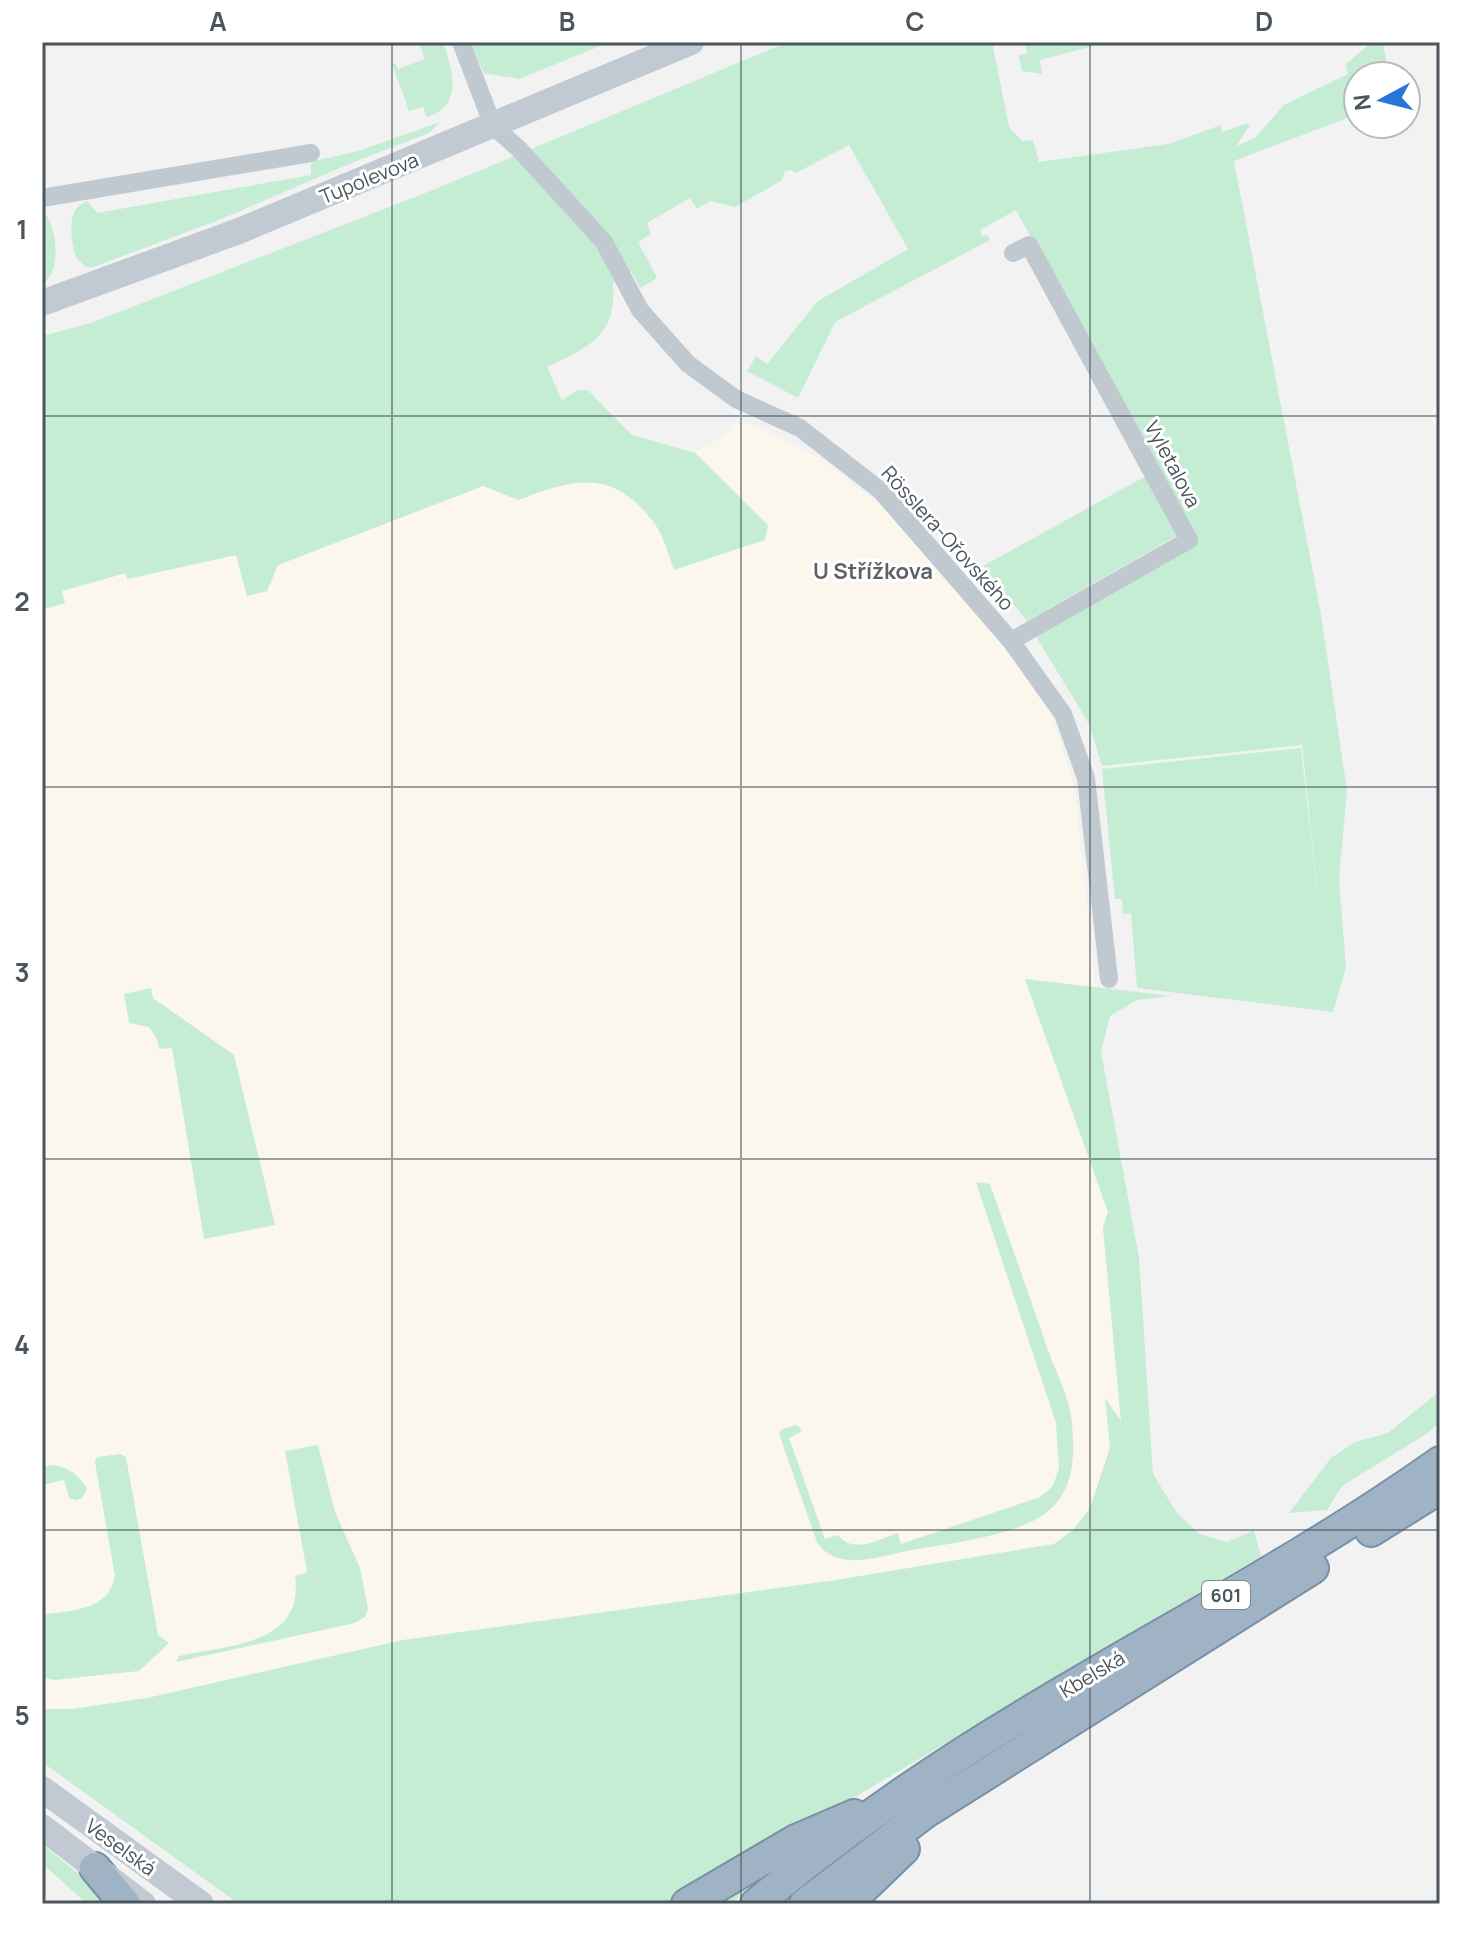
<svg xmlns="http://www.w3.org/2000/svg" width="1482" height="1946" font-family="Manrope,sans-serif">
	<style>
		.commercial { fill: #fcf7ed }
		.green { fill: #c4edd3 }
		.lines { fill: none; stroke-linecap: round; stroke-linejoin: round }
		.trunk-casing { stroke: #7890a8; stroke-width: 34 }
		.minor { stroke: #c0c9cf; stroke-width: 18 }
		.secondary { stroke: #c1cad3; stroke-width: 26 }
		.trunk { stroke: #a0b3c5; stroke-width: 30 }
		.grid { fill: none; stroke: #4a555e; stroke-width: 2; stroke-opacity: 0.55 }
		.labels { text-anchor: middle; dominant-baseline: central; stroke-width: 6; stroke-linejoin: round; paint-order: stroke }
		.shield { fill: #fff; stroke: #80888e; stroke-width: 2 }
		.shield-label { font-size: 18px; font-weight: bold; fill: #4a555e }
		.street-label { font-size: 20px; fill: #4a555e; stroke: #fff }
		.neighbourhood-label { font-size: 22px; font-weight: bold; fill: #5e6266; stroke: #fff }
		.neatline { fill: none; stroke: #4a555e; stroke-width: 3 }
		.grid-label { font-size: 26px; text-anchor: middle; font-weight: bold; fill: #4a555e }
	</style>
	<rect width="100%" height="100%" fill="#f3f2f2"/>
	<path class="commercial" d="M578,390h10l44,45 22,7 41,11 26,-15 11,-14 18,-1 71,36 62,48 116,133 54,77 22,73 20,197 -70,-7 83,232 -5,16 18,196 -15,-24 4,48 -20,60 -17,22 -19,14 -218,36 -433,60 -256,58 -75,11h-30v-1099l22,-7 -3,-12 65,-18 2,6 109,-24 41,10 205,-79z"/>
	<g class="green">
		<path d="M419,42h24c9,27 22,63 -16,75l-4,-10 -14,4 -17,-47 3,-1 3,6 27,-10z"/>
		<path d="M470,42l15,1 125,-1 -91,37 -35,-6z"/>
		<path d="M788,42h204l17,85 13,14 11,-1 6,22 129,-18 53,-19 1,7 23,-8 5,1 -14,21 19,-8 29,-33 64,-31 -2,-10 26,-22h11l6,34h-31v38l-124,47 86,448 27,181 -8,89 7,88 -13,45 -196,-24 -6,-74h-8l-1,-15h-7l-13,-130 199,-21 19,169 -18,-172 -200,21 -13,-42 -55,-91 163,-94 -181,-329 -36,20 2,6 5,-2 3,6 -155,82 -37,76 -51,-27 9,-15 11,8 51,-63 90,-52 -59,-104 -53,28 -5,-3 -6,1 -4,10 -46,26 -25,-6 -13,8 -7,-11 -43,25 4,11 -13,8 19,36 -17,10 -9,-17 -18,12c4,52 -23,64 -66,84l15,33 16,-10h10l44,45 63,18 73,72 -3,15 -91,30c-5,-14 -10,-33 -19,-46 -42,-56 -79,-46 -137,-24l-35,-14 -205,79 -11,26 -20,5 -11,-41 -109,24 -1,-6 -64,18 3,12 -23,7v-274l49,-13 342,-133z"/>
		<path d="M1025,42h84l-69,18 2,14 -20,-3 -4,-16 9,-1z"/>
		<path d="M440,122l-11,11 -75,29 -130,56 -133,50 -6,-2 -9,-8c-5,-18 -11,-50 11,-57l10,12 214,-38v-11l3,-3 44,-10z"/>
		<path d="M42,211c16,12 20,63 0,73z"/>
		<path d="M1146,476l32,59 -151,86 -44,-55z"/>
		<path d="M1025,979l146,17 -34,4 -27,16 -9,36 38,205 14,217 24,39 22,21 28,8 27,-12 7,26 -586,348h-436l-197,-142v-53h30l75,-11 256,-58 433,-60 218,-36 19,-14 17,-22 20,-60 -5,-50 16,23 -18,-193 5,-16z"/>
		<path d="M151,988l2,10 81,57 41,170 -71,14 -32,-191 -13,1 -2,-10 -8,-12 -20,-4 -5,-29z"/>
		<path d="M976,1182l14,2c19,55 39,111 58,166 8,23 23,50 24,75 3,32 2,67 -26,88 -29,22 -98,31 -134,37 -30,5 -75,24 -95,-8l-38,-108 2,-4 14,-5 5,2 1,5 -12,6 36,101 13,-4c15,20 41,4 60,-2l3,11 139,-47 13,-11 6,-18 -3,-45z"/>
		<path d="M1440,1391v31l-14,12 -84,52 -15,24 -38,3 42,-55 24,-16 33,-9z"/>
		<path d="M318,1445l17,67 25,56 8,41 -3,8 -10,6 -179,39 3,-6c49,-11 126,-11 116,-80l12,-4 -22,-121z"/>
		<path d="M120,1454l6,3 32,178 11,8 -30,28 -85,9 -12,-3v-62c29,-5 67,-4 73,-39l-20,-114 2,-5z"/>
		<path d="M54,1465c17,4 24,9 33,24l-5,9 -6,2 -7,-2 -5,-18 -22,5v-18z"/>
		<path d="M42,1844l55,45 15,15h-25l-45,-41z"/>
		<path d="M803,1852l-73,52h-20z"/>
	</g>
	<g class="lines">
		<defs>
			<g id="trunk">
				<path d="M1371,1531l69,-43"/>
				<path d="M95,1868l30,36"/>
				<path d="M687,1904l109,-64 58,-25"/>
				<path d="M756,1904c82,-68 171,-131 263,-186 140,-85 287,-161 421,-256"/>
				<path d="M805,1904l121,-92 387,-244"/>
				<path d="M847,1904l57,-55"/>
			</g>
		</defs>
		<use href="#trunk" class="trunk-casing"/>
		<g class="minor">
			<path d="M461,42l32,84 26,23 85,93 36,68 48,54 48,35 64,29 81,63 130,150 52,73 23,64 23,201"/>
			<path d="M42,198l269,-45"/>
			<path d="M1011,641l178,-101 -160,-295 -16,8"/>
		</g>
		<g class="secondary">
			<path d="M42,303l197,-72 452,-189"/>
			<path d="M42,1789l159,115"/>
			<path d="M42,1827l101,77"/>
		</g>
		<use href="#trunk" class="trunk"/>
	</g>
	<path class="grid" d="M392,42v1862M741,42v1862M1090,42v1862M42,416h1398M42,787h1398M42,1159h1398M42,1530h1398"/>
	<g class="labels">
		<rect class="shield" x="1202" y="1581" width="48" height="28" rx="6"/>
		<g class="shield-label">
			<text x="1226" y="1595">601</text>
		</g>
		<g class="street-label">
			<text transform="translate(369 178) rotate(-22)">Tupolevova</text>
			<text transform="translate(1173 464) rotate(62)">Vyletalova</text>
			<text transform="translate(948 538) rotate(48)">Rösslera-Ořovského</text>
			<text transform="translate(1092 1674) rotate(-31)">Kbelská</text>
			<text transform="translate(121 1847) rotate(36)">Veselská</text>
		</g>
		<g class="neighbourhood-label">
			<text x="873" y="571">U Střížkova</text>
		</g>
	</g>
	<rect width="1482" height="1946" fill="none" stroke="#ffffff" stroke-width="88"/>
	<g transform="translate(1382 100) rotate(263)"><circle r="38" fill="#ffffff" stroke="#b7bbbf" stroke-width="2"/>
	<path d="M0-6L14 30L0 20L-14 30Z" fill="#2677d9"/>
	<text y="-12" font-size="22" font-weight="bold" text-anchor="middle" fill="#4a555e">N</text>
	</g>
	<rect x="44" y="44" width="1394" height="1858" class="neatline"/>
	<g class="grid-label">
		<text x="218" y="31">A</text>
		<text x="567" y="31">B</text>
		<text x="915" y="31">C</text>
		<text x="1264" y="31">D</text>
		<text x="22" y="239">1</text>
		<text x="22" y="611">2</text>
		<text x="22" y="982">3</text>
		<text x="22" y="1354">4</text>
		<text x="22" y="1725">5</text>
	</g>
</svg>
